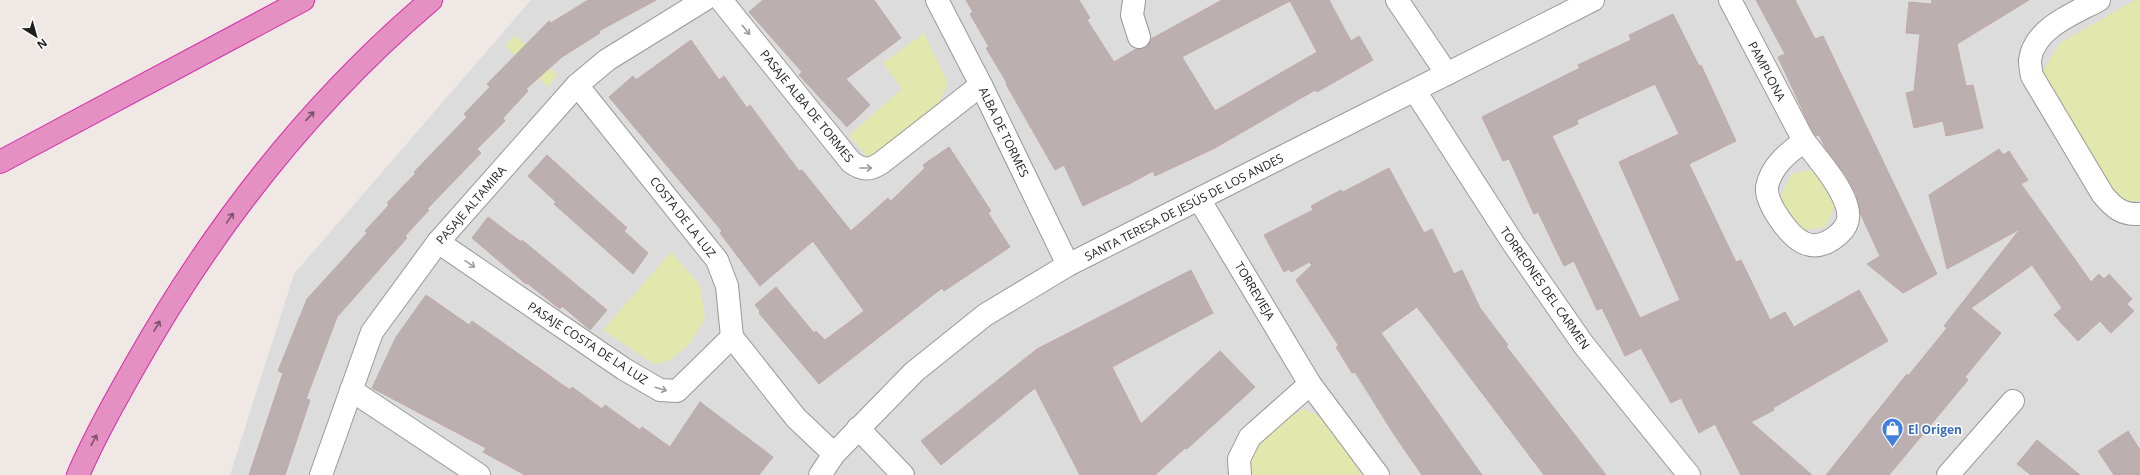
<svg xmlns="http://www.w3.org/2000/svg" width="2140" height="475" font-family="'Open Sans',sans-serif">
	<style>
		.residential { fill: #dddcdc }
		.grass { fill: #e2e7ad }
		.building { fill: #bcafaf; stroke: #c0a9a8; fill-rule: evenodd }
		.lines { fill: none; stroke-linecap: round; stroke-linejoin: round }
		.minor-casing { stroke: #999; stroke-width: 24 }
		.highway-casing { stroke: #d52bac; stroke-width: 24 }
		.minor { stroke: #fff; stroke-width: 22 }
		.highway { stroke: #e490c2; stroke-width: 22 }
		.oneway { stroke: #9a9a9a }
		.oneway2 { stroke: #785268 }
		.labels { text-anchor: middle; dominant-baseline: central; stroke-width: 3; stroke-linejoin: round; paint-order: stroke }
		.street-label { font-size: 12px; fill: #1f1f1f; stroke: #fff }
		.shop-label { font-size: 12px; font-weight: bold; fill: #366cbe; stroke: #fff; text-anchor: start }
	</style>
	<rect width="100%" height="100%" fill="#efe8e5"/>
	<path class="residential" d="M531,0h1609v475h-1910l64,-201z"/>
	<g class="grass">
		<path d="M2135,0h5v201l-18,1 -82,-126 20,-33z"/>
		<path d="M924,33l24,50 -13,28 -64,50 -22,-26 53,-46 -19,-26z"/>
		<path d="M515,35l42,40 -9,12 -43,-41z"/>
		<path d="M1816,169l21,34 -12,24 -27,4 -21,-26 14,-31z"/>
		<path d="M671,252l29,33 5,33 -15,26 -20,16 -15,5 -52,-35z"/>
		<path d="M1304,409l20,10 38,56h-114c4,-37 26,-49 56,-66z"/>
	</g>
	<g class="building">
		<path d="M588,0h68l-57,31 1,2 -38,24 -36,32 2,2 -25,27 2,3 -28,28 4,4 -54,56 2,1 -24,26 2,2 -70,79 -31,82 4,1 -25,75h-36l34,-102 -5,-2 29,-72 60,-66 -2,-2 24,-26 -2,-2 29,-30 -2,-1 53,-55 -3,-3 26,-27 -3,-3 62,-63 2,2z"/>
		<path d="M763,0h111l27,38 -55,41 24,26 -23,22 -48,-52 3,-3 -53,-60z"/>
		<path d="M966,0h113l11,18 -3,2 27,42 22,-13h7l5,-4 3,-6 71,-39h107l22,41 8,-5 14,24 -56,32 -2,-2 -100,58 -60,28 -2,-5 -22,12 -48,23 -19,-41 -9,5 -49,-86 1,-1 -21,-35 3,-1 -19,-33 3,-2zM1290,1l27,51 -102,59 -33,-54z"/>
		<path d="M1756,0h39l20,39 8,-3 114,238 -34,19 -36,-29 13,-8 -19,-41 -5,-21 -11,-20 -20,-27 -6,-12 -3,1 -7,-12 -31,-67 7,-3z"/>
		<path d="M1932,0h97l-72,44 9,42 7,-1 10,43 -37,8 -3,-15 -29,7 -8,-35 8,-2 6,-57 -14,-1 3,-31 22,2z"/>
		<path d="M1673,14l26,52 2,-1 35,76 -47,23 47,98 5,-2 29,60 15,-8 9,15 65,-37 29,51 -115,67 1,2 -23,12 61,53h-71l-26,-51 -16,9 -18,-35 -10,5 -30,-55 -16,8 -23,-48 -5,2 -23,-49 -10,5 -26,-54 -4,2 -25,-55 -6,2 -21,-44 98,-49 -2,-3 53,-25 -2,-5zM1655,84l24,50 -60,28 61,138 -40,18 -88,-182 26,-12 -1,-4z"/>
		<path d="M691,40l28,40 5,-4 23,32 3,-3 49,66 3,-1 49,61 37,-33 3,3 34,-33 -2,-3 26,-18 42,64 -3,2 22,34 -66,44 -2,-3 -123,96 -60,-71 1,-2 -5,-6 21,-18 38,46 2,-2 9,9 39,-29 -51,-70 -53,45 -40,-53 2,-2 -113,-134 24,-21 3,4z"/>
		<path d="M1999,149l4,6 6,-4 19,29 -7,4 70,98 8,-8 5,5 5,-5 23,25 -5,5 7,7 -23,22 -11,-12 -22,20 -24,-26 8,-7 -30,-43 -61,43 30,25 -36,44 3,3 -79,95h-63l81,-101 1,2 39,-48 -3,-2 76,-97 -73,40 -18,-74z"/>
		<path d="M547,155l68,62 12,11 -3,3 24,22 -15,21 -79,-70 2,-2 -28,-26z"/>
		<path d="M1389,168l35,65 8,-4 22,45 8,-4 18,38 28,37 -2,1 100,129h-62l-127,-168 -36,26 101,142h-60l-27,-39 -40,-64 -3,1 -16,-26 3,-1 -43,-66 16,-15 -3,-3 -18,10 -2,-3 -5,3 -20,-37 49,-25 -2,-4 30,-16 2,2z"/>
		<path d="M488,217l33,25 1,-2 85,70 -17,20 -28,-24 -2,3 -33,-26 -1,1 -54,-46z"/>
		<path d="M1191,270l22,43 -101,54 29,57 79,-73 35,36 -68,62 -2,-1 -30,27h-75l-45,-87 -94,77 -20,-24 116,-92z"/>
		<path d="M426,295l43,30 3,-4 98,69 2,-3 30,22 3,-4 35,25 2,-3 28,20 30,-45 73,55 -14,18h-234l-42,-23 3,-4 -114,-60 24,-51z"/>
		<path d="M2128,431l12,19v25h-26l-16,-24z"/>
		<path d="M2037,440l43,35h-49l-14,-11z"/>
	</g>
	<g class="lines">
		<defs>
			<g id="minor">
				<path d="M721,0l130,162c11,8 18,9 30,1l100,-78"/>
				<path d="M937,0l44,85 87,180"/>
				<path d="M1397,0l50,74"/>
				<path d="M1730,0l74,141"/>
				<path d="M2099,0c-24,13 -65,28 -69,60 0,5 1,11 2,16l71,119c11,13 19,20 37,19"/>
				<path d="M1134,1l-2,14 7,22"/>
				<path d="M577,85l140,175 10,26 5,51 64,81 38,36"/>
				<path d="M1415,91l98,152 70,101 106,131"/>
				<path d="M1804,141c14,18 37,44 43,66 3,11 1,19 -8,27 -27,24 -46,6 -62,-19 -5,-7 -11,-20 -10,-28 4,-21 21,-34 37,-46z"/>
				<path d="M1199,199l111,185 68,91"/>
				<path d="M438,242l186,127 36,21 17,1 55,-54"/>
				<path d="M351,390l128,85"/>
				<path d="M858,428l45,47"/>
				<path d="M321,475l51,-143 66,-90 139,-157 30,-25 97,-60"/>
				<path d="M820,475l14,-21 80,-82 71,-57 83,-50 525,-265"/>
				<path d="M1240,475l-1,-16 11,-22 60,-53"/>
				<path d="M1948,475l65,-74"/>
			</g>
			<g id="highway">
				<path d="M0,162l303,-162"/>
				<path d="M78,475c17,-39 38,-76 59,-113 77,-136 174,-260 294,-362"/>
			</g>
		</defs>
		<use href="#minor" class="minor-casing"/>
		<use href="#highway" class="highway-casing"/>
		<use href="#minor" class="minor"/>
		<use href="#highway" class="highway"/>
	</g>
	<defs><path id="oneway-shaft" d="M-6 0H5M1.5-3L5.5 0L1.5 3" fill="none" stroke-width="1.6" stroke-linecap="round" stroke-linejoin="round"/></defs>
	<g class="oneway">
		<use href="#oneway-shaft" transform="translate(746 30) rotate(51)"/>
		<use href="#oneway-shaft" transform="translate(866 168)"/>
		<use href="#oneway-shaft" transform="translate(470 264) rotate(34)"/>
		<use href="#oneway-shaft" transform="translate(661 389) rotate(17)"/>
	</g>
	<g class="oneway2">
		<use href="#oneway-shaft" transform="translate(310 116) rotate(-47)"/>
		<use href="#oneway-shaft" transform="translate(230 218) rotate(-55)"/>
		<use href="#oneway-shaft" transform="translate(157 326) rotate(-60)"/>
		<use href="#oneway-shaft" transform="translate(94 440) rotate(-62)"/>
	</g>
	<defs>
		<symbol id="shop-pin" viewBox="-11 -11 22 30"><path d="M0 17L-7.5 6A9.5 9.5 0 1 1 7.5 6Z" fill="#3f7fe0" stroke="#fff"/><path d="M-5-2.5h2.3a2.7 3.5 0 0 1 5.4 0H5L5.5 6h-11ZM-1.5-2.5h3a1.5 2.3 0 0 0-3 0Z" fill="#fff"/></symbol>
	</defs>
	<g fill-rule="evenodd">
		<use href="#shop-pin" x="1880" y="416" width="25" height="34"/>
	</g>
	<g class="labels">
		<g class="street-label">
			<text transform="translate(1767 71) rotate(62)">PAMPLONA</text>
			<text transform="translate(807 106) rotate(51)">PASAJE ALBA DE TORMES</text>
			<text transform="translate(1004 132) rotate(64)">ALBA DE TORMES</text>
			<text transform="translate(471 205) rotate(-49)">PASAJE ALTAMIRA</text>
			<text transform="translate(1184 207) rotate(-27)">SANTA TERESA DE JESÚS DE LOS ANDES</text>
			<text transform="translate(683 217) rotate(52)">COSTA DE LA LUZ</text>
			<text transform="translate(1545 288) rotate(55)">TORREONES DEL CARMEN</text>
			<text transform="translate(1255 291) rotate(59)">TORREVIEJA</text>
			<text transform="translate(588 343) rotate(33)">PASAJE COSTA DE LA LUZ</text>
		</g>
		<g class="shop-label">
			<text x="1908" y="429">El Origen</text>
		</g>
	</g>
	<g transform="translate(36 36) rotate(143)" stroke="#ffffff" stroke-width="3" paint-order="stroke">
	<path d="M0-3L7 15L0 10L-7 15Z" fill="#1f1f1f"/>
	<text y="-6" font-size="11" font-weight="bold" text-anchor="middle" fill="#1f1f1f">N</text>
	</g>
</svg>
